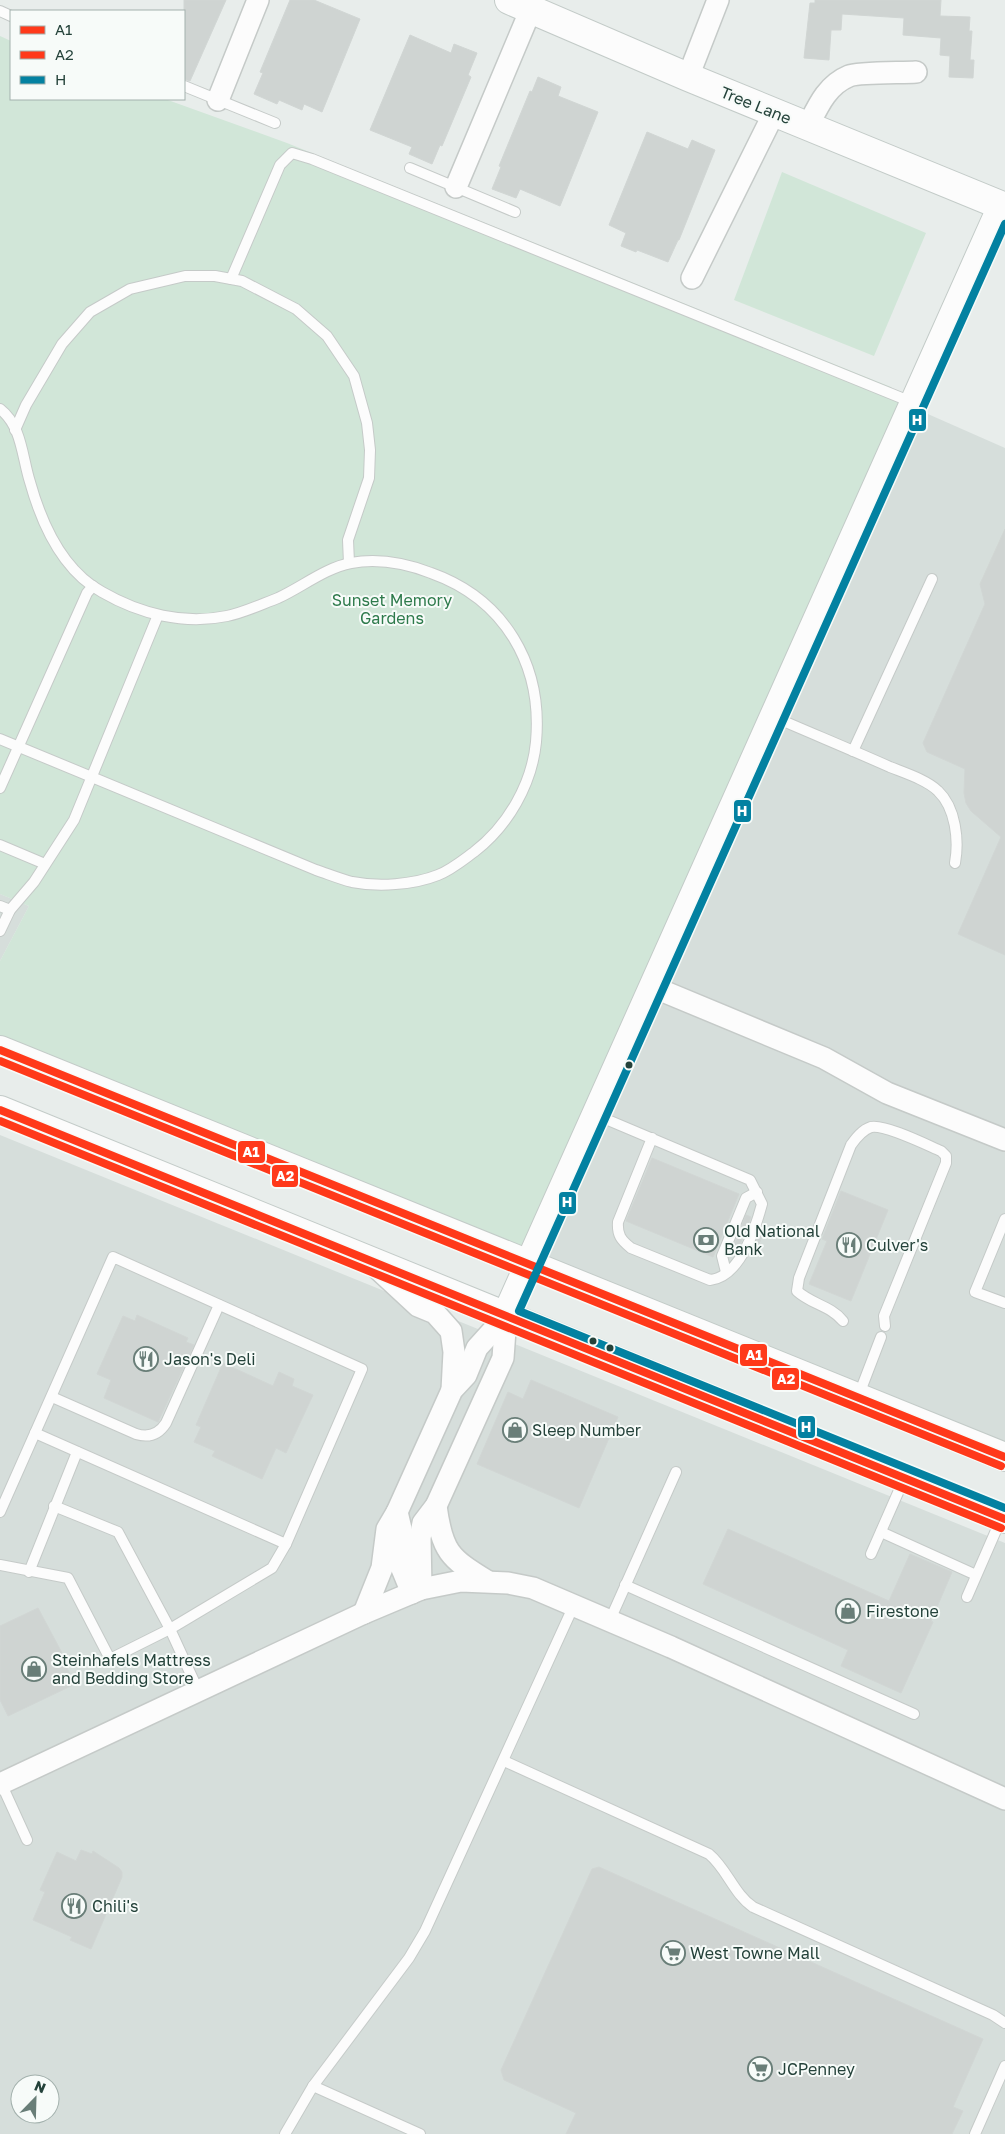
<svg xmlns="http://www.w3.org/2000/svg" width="1005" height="2134" font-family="'Golos Text',sans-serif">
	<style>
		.built { fill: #d6dedb; fill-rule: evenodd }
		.green { fill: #d1e6d8 }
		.building { fill: #cfd4d2; stroke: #d1d6d4 }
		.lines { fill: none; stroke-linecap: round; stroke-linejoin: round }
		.lane-casing { stroke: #c5cac8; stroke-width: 12 }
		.street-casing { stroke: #c5cac8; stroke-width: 24 }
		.secondary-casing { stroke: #c3cbc8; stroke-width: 30 }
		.lane { stroke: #fcfcfc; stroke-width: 10 }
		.street { stroke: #fcfcfc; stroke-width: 21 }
		.secondary { stroke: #fcfcfc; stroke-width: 28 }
		.bus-1-casing { stroke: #f7fbf9; stroke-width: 11 }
		.bus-2-casing { stroke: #f7fbf9; stroke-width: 11 }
		.bus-3-casing { stroke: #f7fbf9; stroke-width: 11 }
		.bus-1 { stroke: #ff391a; stroke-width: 8 }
		.bus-2 { stroke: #ff391a; stroke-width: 8 }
		.bus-3 { stroke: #0381a1; stroke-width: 8 }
		.bus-dot { fill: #24423a; stroke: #f7fbf9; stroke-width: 2 }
		.labels { text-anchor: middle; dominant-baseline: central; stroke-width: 4; stroke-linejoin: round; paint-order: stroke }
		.street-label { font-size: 16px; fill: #24423a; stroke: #f7fbf9 }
		.park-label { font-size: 16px; fill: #2d7a4b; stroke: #f7fbf9 }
		.poi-label { font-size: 16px; fill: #24423a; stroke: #f7fbf9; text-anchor: start }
		.line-badge { stroke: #f7fbf9; stroke-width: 2 }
		.badge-label { font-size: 14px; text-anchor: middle; font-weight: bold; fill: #fff }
	</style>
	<rect width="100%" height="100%" fill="#e8edeb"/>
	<g class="built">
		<path d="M912,407l93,41v1009l-477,-193z"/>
		<path d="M0,894l29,12 -29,55z"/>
		<path d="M0,1135l1005,408v591h-1005zM20,2084h30v30h-30z"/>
	</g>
	<g class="green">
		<path d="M0,36l11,5v58h154l122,44 604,244 21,20 -384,857 -528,-213v-90l29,-55 -29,-12z"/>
		<path d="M782,172l144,61 -52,123 -140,-56z"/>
	</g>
	<g class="building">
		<path d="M184,0h42l-36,81 -6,-2z"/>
		<path d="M290,0h24l46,19 -38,93 -18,-8 -2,6 -23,-10 -2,4 -23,-10 9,-21 -3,-1z"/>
		<path d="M815,0h126l-1,16 30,1 -1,14h3l-2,29h4l-1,18 -24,-1 1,-21 -10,-1 1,-17 -38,-3 1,-17 -62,-4 -1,16h-10l-2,30 -25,-2 6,-55h5z"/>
		<path d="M410,35l41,18 3,-9 23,9 -9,22 3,2 -29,69 -2,-1 -8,19 -23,-10 3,-7 -42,-17z"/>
		<path d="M538,77l23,10 -3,9 40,16 -38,94 -40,-17 -4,9 -24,-9 9,-22 -2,-1 31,-75 2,1z"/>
		<path d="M647,132l41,17 4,-9 23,10 -36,90h-1l-10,22 -31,-12 -1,2 -15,-6 5,-13 -17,-8z"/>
		<path d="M1005,529v426l-47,-21 43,-97 -30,-26 -5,-8 -2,-10 1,-24 -38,-17 -4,-9 62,-139 -5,-20z"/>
		<path d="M652,1158l87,36 -26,63 -87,-36z"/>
		<path d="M841,1191l47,19 -37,91 -42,-17 18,-43 -5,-2z"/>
		<path d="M746,1215l5,2 -12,30 -5,-2z"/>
		<path d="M764,1223l3,1 -12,30 -3,-2z"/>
		<path d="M137,1315l51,23 -2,4 8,3 -36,77 -54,-24 7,-18 -14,-6 26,-58 12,5z"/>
		<path d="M223,1363l50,23 6,-14 15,7 -2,7 21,9 -27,58 -10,-5 -14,31 -50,-23 3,-5 -21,-9 7,-15 -5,-2z"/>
		<path d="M531,1380l87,37 -39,91 -102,-44 31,-72 15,7z"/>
		<path d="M728,1529l161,72 21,-47 42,18 -21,49 2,1 -32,71 -60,-27 7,-16 -145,-66z"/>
		<path d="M38,1608l24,45 -2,1 15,30 -67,32 -8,-16v-74z"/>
		<path d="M81,1850l11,4 1,-3 26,17 3,4v5l-31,72 -21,-9 2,-3 -39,-17 12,-28 -5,-2 17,-38 19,9z"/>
		<path d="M599,1867l384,172 -30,68 10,4 -11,23h-386l10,-21 -72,-33 -3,-10 91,-201z"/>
	</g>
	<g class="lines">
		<defs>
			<g id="lane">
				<path d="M0,11l11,5"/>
				<path d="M184,86l91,37"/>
				<path d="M410,168l105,44"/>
				<path d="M231,279l49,-114 12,-12 20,6 602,244"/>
				<path d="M0,409c22,17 22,48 30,73 12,43 32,88 72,110 38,22 82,33 125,24 16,-3 35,-12 51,-18 24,-11 47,-30 73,-35 27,-5 54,0 80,10 73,26 112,91 105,169 -4,42 -28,84 -62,110 -11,8 -23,18 -36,23 -25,10 -60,12 -86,7 -12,-3 -24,-8 -36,-12l-316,-131"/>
				<path d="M15,430l11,-25 36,-61 28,-32 40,-23 55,-13h30l27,5 54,28 31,27 27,40 13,47 3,27 -1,28 -21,62 1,23"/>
				<path d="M774,717c39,17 78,33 116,50 15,6 37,13 48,24 18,17 21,50 17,72"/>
				<path d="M853,751l79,-172"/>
				<path d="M0,788l87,-195 6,-7"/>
				<path d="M0,845l45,19"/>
				<path d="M0,906l10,4"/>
				<path d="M0,931l10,-21 24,-28 40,-62 84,-205"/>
				<path d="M596,1115l154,65 12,24c-7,26 -22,73 -52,76l-79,-32c-10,-8 -14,-13 -13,-26l34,-84"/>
				<path d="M1005,1219l-30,73 30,11"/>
				<path d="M726,1272l-4,-16 24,-58 11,-6"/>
				<path d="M843,1321c-12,-15 -32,-17 -46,-30l2,-13 52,-133c5,-7 11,-15 20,-18 14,-3 56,18 70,24l5,5v7l-62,153 1,10"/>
				<path d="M52,1397l84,37c13,4 23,0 30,-11l53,-118"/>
				<path d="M858,1397l23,-60"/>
				<path d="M35,1433l251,111"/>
				<path d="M54,1506l64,26 52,97 28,61"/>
				<path d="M0,1512l113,-255 249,112 -76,175 -14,24 -102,61 -60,30 -42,-81 -68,-13"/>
				<path d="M881,1532l95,43"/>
				<path d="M871,1554l33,-75"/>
				<path d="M29,1572l48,-120"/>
				<path d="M625,1585l289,129"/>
				<path d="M967,1597l34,-78"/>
				<path d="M610,1620l66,-148"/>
				<path d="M504,1761l205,93c18,15 25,40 44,53l240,108 12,8"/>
				<path d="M1,1783l26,57"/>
				<path d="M313,2086l107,48"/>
				<path d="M285,2134l28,-48 96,-128 16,-27 149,-326"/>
				<path d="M975,2134l30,-68"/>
			</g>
			<g id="street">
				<path d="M688,77l30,-77"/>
				<path d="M218,100l40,-100"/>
				<path d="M808,126c10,-20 19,-41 41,-50 10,-4 53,-3 67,-4"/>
				<path d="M456,187l75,-178"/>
				<path d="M692,278l82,-165"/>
				<path d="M653,987l171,71 63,35 118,47"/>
				<path d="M377,1268l41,38 17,7 16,18 3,21 -2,38"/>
				<path d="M436,1506c6,45 13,52 51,75"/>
				<path d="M397,1512l4,17 -1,35 12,29"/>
				<path d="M421,1589l-1,-51 3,-15 13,-17 67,-148 3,-42"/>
				<path d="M364,1613l18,-45 5,-39 10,-17 55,-122 14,-15 11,-27 29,-32"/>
				<path d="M0,1784l364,-171 57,-24 40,-8 47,2 25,5 138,59 334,152"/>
			</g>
			<g id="secondary">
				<path d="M509,0l179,77 317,130"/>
				<path d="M0,1050l1005,407"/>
				<path d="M0,1110l1005,409"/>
				<path d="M506,1316l496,-1110"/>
			</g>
		</defs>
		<use href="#lane" class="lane-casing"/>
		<use href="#street" class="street-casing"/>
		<use href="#secondary" class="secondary-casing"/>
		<use href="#lane" class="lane"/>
		<use href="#street" class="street"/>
		<use href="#secondary" class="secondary"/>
		<defs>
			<g id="bus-1">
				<path d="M0,1050l1005,407"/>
				<path d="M0,1110l1005,409"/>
			</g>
			<g id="bus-2">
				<path d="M0,1061l1001,405"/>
				<path d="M0,1121l1001,407"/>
			</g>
			<path id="bus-3" d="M1005,224l-486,1087 486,197"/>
		</defs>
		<use href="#bus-1" class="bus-1-casing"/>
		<use href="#bus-2" class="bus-2-casing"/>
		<use href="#bus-3" class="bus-3-casing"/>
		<use href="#bus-1" class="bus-1"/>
		<use href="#bus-2" class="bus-2"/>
		<use href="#bus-3" class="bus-3"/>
	</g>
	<defs>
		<symbol id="bank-ring" viewBox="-11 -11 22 22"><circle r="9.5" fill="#f7fbf9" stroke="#697e78" stroke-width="1.5"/><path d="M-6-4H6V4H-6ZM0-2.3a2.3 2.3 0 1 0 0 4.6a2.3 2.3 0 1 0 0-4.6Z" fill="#697e78"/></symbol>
		<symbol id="restaurant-ring" viewBox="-11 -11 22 22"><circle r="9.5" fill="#f7fbf9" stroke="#697e78" stroke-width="1.5"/><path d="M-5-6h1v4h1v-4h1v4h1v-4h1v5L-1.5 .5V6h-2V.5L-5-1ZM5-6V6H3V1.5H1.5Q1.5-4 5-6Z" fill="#697e78"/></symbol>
		<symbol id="shop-ring" viewBox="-11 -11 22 22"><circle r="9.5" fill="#f7fbf9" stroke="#697e78" stroke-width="1.5"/><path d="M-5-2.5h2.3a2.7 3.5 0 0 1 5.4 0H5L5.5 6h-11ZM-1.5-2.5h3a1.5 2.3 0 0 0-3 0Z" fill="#697e78"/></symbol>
		<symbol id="supermarket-ring" viewBox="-11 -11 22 22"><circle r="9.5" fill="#f7fbf9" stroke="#697e78" stroke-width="1.5"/><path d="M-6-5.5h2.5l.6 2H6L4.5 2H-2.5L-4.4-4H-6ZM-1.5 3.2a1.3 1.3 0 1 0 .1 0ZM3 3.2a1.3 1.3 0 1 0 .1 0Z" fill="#697e78"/></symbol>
	</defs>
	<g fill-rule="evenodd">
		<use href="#bank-ring" x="692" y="1226" width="28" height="28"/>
		<use href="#restaurant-ring" x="835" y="1231" width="28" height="28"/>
		<use href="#restaurant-ring" x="132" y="1345" width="28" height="28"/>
		<use href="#shop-ring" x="501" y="1416" width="28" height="28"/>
		<use href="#shop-ring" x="834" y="1597" width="28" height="28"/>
		<use href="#shop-ring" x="20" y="1655" width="28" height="28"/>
		<use href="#restaurant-ring" x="60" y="1892" width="28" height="28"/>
		<use href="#supermarket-ring" x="659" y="1939" width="28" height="28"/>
		<use href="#supermarket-ring" x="746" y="2055" width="28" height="28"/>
	</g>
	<g class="bus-dot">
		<circle cx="629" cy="1065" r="4.5"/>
		<circle cx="593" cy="1341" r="4.5"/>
		<circle cx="610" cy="1348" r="4.5"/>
	</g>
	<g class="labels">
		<g class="street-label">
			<text transform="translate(756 105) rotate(22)">Tree Lane</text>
		</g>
		<g class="park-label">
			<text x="392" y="600">Sunset Memory<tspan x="392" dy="18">Gardens</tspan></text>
		</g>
		<g class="poi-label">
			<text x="724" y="1231">Old National<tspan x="724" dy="18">Bank</tspan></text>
			<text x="866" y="1245">Culver's</text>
			<text x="164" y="1359">Jason's Deli</text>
			<text x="532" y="1430">Sleep Number</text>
			<text x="866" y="1611">Firestone</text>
			<text x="52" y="1660">Steinhafels Mattress<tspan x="52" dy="18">and Bedding Store</tspan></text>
			<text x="92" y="1906">Chili's</text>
			<text x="690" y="1953">West Towne Mall</text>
			<text x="778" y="2069">JCPenney</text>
		</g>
	</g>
	<g class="line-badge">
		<rect x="908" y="408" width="19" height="24" rx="5" fill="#0381a1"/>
		<rect x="733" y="799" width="19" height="24" rx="5" fill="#0381a1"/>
		<rect x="237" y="1140" width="29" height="24" rx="5" fill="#ff391a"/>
		<rect x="271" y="1164" width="28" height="24" rx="5" fill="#ff391a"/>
		<rect x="558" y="1191" width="19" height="24" rx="5" fill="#0381a1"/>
		<rect x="739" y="1343" width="29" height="24" rx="5" fill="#ff391a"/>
		<rect x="771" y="1367" width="29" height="24" rx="5" fill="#ff391a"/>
		<rect x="797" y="1415" width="19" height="24" rx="5" fill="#0381a1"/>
	</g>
	<g class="badge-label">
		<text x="917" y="425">H</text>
		<text x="742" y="816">H</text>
		<text x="251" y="1157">A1</text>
		<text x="285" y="1181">A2</text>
		<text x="567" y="1207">H</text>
		<text x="754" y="1360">A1</text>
		<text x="786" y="1384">A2</text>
		<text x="806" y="1432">H</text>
	</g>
	<rect x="10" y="10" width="175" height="90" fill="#f7fbf9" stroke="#a3b1ad"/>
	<rect x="20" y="26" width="25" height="8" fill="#ff391a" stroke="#a3b1ad"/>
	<text x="55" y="35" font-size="15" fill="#24423a">A1</text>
	<rect x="20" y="51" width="25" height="8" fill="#ff391a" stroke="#a3b1ad"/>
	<text x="55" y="60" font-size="15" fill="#24423a">A2</text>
	<rect x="20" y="76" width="25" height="8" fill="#0381a1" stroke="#a3b1ad"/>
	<text x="55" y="85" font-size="15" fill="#24423a">H</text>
	<g transform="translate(35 2099) rotate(23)"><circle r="24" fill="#f7fbf9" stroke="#a3b1ad"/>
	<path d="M0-4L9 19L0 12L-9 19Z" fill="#697e78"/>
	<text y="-8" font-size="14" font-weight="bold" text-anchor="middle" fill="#24423a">N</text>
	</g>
</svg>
